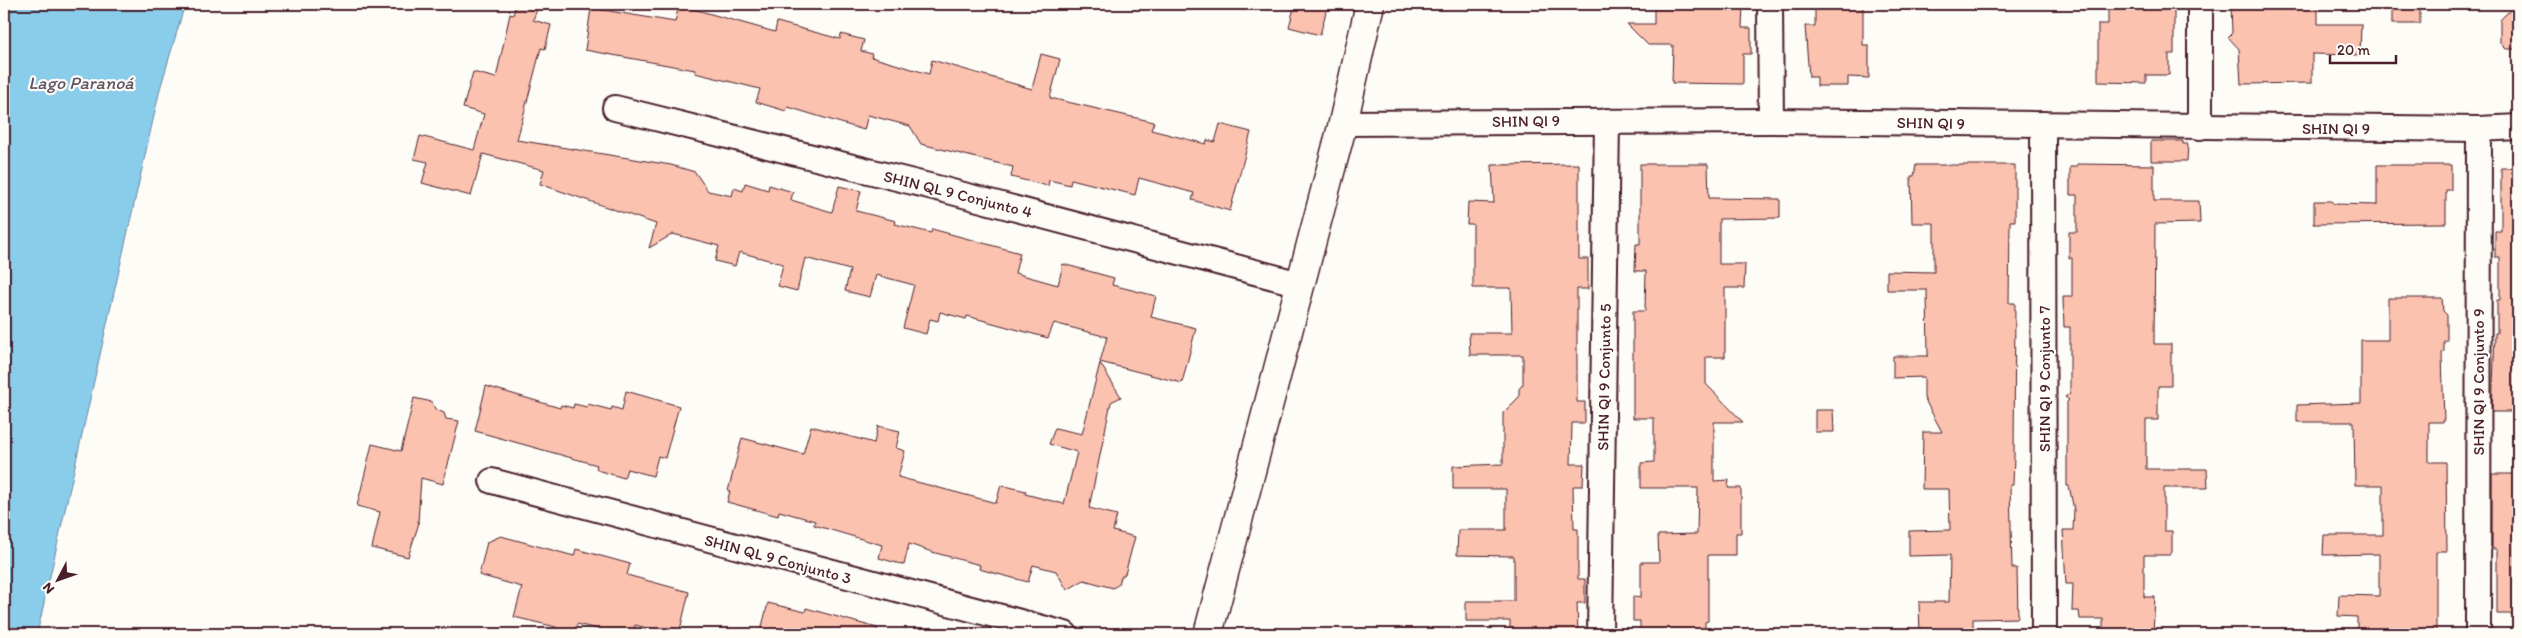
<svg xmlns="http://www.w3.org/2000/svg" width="2522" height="638" font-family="Itim,sans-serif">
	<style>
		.water { fill: #8acdeb; stroke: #70879e }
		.building { fill: #fac2af; stroke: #4a1f2b }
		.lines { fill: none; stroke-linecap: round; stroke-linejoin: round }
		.minor-casing { stroke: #4a1f2b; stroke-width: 28 }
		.tertiary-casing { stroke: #4a1f2b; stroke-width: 31 }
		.minor { stroke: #fdfcf7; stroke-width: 24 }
		.tertiary { stroke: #fdfcf7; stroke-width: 28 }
		.labels { text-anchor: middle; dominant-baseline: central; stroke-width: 4.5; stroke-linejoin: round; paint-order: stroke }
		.street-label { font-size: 16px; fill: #4a1f2b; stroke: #fdfcf7 }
		.water-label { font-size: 18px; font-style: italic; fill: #5d5365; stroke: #fdfcf7 }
	</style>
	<rect width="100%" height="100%" fill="#fdfcf7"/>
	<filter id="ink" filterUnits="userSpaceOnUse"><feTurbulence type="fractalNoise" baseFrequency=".02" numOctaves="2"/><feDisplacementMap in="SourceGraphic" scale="10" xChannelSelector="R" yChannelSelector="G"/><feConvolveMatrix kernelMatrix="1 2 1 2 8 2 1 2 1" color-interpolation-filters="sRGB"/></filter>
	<g filter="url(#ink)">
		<path class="water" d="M4,4h181l-25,85 -123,545h-33z"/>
		<g class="building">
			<path d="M516,4h23l-6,16 18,5 -6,24 -4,-1 -24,92 154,25 24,7 13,19 24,5 2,-8 9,3 2,-8 23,7 1,-5 24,7 -2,8 41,12 7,-26 22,5 -5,20 40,10 -1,3 36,9 1,-4 88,24 -5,20 43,12 5,-21 51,14 -2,7 44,11 -5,21 45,11 -14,55 -82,-21 7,-25 -53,-14 -6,15 -81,-22 -1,3 -26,-7 -2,9 -8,-2 -4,15 -23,-6 11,-43 -38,-10 -6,22 -25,-6 5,-21 -45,-12 -8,33 -19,-5 5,-22 -44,-12 -4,14 -20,-5 4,-15 -46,-12 -24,14 7,-24 -116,-40 4,-14 -61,-16 -12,42 -49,-13 6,-21 -14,-3 6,-23 54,14 10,-36 -21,-6 10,-36 23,6 14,-64 3,1z"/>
			<path d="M1295,4h33l-8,31 -31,-8z"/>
			<path d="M1654,4h89l-1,24h9v26h-8v30l-71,-1 1,-38h-25l-21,-21h27z"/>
			<path d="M1815,4h48v41h6v33l-21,-1v9h-31v-9h-8l-4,-51h10z"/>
			<path d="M2108,4h66v50h-5v21h-23v8l-48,-1v-58h10z"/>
			<path d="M2231,4h87v20h43l-1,31 -48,-1v29l-71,1 -2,-35 -11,-12 4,-4z"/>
			<rect x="2392" y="4" width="28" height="20"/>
			<path d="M2516,4h2v45h-12l-6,-6v-23z"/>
			<path d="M679,5l96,27 2,-10 63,17 1,-5 23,6 -3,11 11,3 -1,3 58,17 3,-14 100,29 9,-35 19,5 -10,39 104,24 -3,8 55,14 1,-4 8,2 5,-18 31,8 -21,79 -38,-11 2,-7 -55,-15 -4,17 -64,-16 -1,6 -21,-5 -1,6 -37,-9 2,-10 -92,-23 -11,-18 -42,-11 -4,15 -76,-23 -2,4 -30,-9 4,-13 -65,-16v-3l-110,-20 6,-42 84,14z"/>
			<path d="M2151,141h32v3h5l-1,17h-36z"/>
			<path d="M1579,164v95h9v30h-11v113h8v21h-13l-1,41h13l-1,22h-10l1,43h4v50h7v24h-8l1,31h-68v-13h-44v-20h48v-45l-57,-1 1,-25h48v-41h-53v-23l50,-2v-51l16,-16v-8l4,-5v-29h-53l-1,-22h43l-1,-45h-38v-64h-6l1,-22 26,1 -2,-38z"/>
			<path d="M1640,164h68l1,34 71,1v19l-61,1v45h26l-1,24h-19v69h-19v27l37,38h-29v59l15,-1 -1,8h13v45h-5v22h-28v66l-3,1v12h-65v-13h-7v-25l8,1v-35h18l-1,-27 39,-1 1,-46h-57v-25l13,-1v-44h-21v-107h12l1,-40h-11l1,-27h4z"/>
			<path d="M2077,164l77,1v36h45l1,22 -45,1 -1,120h17v42h-13v34h-12v49h61l1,19h-44v43h8v21l-2,3h-26v42h11l-2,37h-50v-15h-23l-1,-8h-7l1,-27h-7l-3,-54h10l1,-20 -5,-24h-2v-84l2,-2 -4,-3 5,-4v-66h-6l-1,-30h9v-39h-3v-26h8v-37h-7v-28h7z"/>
			<path d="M1916,165h99v56h-5l-1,82h6l-1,153 -1,29h-3l2,83h5l1,50 -45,1v15h-53l-1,-32h30l1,-47 -41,1v-25l41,-1 -1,-41h-27l1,-57h19l-18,-34v-21l-31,1v-22h35l-1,-66h-40v-19l47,1v-49h-22l-1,-47h3z"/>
			<path d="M2377,165h74v25h-5v33l-132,1v-23h17l3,3 43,1z"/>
			<path d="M2501,168h17v244h-26l3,-79h2v-33h3v-43h-5v-26h6z"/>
			<path d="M2388,298h54l1,13 4,4v26h-3v10l-2,2 2,69h-15v40h17l1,89h-11v83h-79v-17l-19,-1 1,-21 40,1v-42l-56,1 1,-20h59v-50h-28l-1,-63h-57v-17l64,-2v-63h27z"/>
			<path d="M1100,363l21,34 -10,5 -22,106 28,7 -4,16 22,6 -10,37 -4,3 -2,7 -6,4 -29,-8 -17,10 -11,-19 -23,-6 -5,17 -49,-13 1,-4 -48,-13 -23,-8 -5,21 -25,-7 3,-13 -68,-20 1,-4 -36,-10 -1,5 -51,-14 3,-11h-2l14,-53 61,16 8,-28 63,17 4,-17 22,5 -4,17 9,3 -7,26 98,26 5,-18 25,6 -1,3 39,10 13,-52 -28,-8 6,-16 27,6z"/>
			<path d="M486,386l74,22 1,-3 12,3 1,-4 13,3 1,-3 23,6 1,-3 10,3 4,-19 53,15 -14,52 -7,-2 -5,20 -26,-7 -3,9 -24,-7 -4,-3 1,-3 -122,-34z"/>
			<path d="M414,398l18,4 3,7 9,4 2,6 13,2 -16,63 -22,-6 -3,44 1,1 -11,34 -36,-9 8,-36 -23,-6 15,-62 29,7z"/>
			<path d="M1815,410h18l1,22h-19z"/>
			<path d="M2492,474h26v140h-21v-65h-5z"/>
			<path d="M501,536l73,20 2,-7 54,15 -3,11 62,17 -10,42h-10l-34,-9 -2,9h-16l-40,-10 -3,10h-20l2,-7 -42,-10 8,-30 -43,-12 8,-33z"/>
			<path d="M768,603l37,9 1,-4 71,20v6h-117z"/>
		</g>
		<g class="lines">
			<defs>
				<g id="minor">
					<path d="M1770,4l1,117"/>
					<path d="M615,108l322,80 363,96"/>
					<path d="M1343,123l428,-2 708,8 39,-2"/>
					<path d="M2043,124l1,510"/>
					<path d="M2200,127v-123"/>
					<path d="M492,481l573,153"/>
					<path d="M1600,634l7,-513"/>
					<path d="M2478,634l1,-505"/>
				</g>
				<path id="tertiary" d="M1208,634l135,-511 27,-119"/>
			</defs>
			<use href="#minor" class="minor-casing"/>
			<use href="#tertiary" class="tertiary-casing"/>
			<use href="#minor" class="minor"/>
			<use href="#tertiary" class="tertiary"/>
		</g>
	</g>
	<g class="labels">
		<g class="street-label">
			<text transform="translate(1526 121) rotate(-1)">SHIN QI 9</text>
			<text transform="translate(1931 123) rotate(1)">SHIN QI 9</text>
			<text x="2336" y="128">SHIN QI 9</text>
			<text transform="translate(958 194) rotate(14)">SHIN QL 9 Conjunto 4</text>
			<text transform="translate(1604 377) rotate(-89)">SHIN QI 9 Conjunto 5</text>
			<text transform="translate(2044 379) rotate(-90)">SHIN QI 9 Conjunto 7</text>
			<text transform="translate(2478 382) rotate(-90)">SHIN QI 9 Conjunto 9</text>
			<text transform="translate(778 559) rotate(15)">SHIN QL 9 Conjunto 3</text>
		</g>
		<g class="water-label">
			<text x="81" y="83">Lago Paranoá</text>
		</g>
	</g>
	<rect width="2522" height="638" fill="none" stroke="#fdfcf7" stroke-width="20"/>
	<rect x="10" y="10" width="2502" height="618" fill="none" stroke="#4a1f2b" stroke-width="2" filter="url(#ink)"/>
	<g transform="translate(58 580) rotate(229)" stroke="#fdfcf7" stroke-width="4" paint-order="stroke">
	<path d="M0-4L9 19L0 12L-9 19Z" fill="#4a1f2b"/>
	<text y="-8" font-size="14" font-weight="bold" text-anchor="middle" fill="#4a1f2b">N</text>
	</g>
	<path d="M2330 55v8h66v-8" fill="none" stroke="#4a1f2b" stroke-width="2.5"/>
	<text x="2337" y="55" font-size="15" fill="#4a1f2b" stroke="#fdfcf7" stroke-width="4" paint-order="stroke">20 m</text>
</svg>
